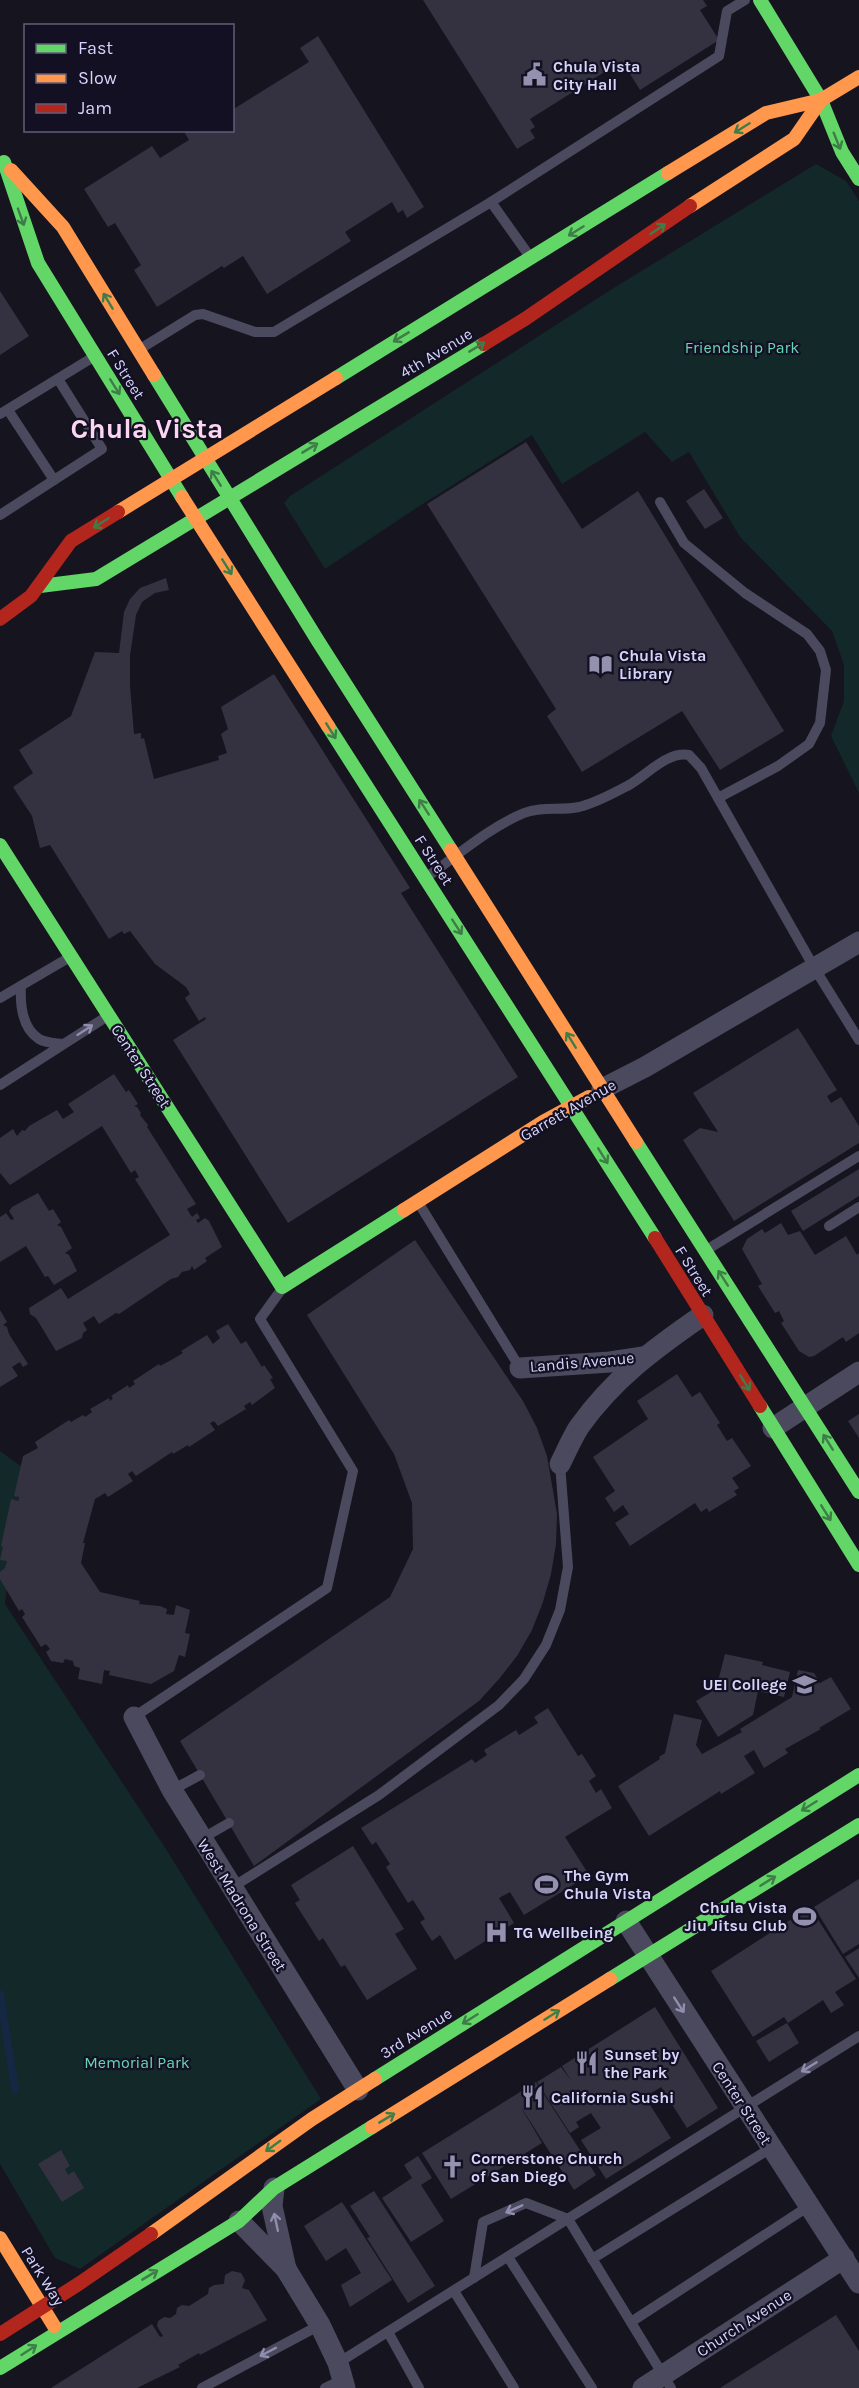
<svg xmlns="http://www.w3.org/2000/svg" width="859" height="2388" font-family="Karla,sans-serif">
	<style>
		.green { fill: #132828 }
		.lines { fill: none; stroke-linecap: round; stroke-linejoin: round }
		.stream { stroke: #142743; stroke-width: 8 }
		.building { fill: #343240 }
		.lane { stroke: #4a495e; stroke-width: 10 }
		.street { stroke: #4a495e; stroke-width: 21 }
		.fast { stroke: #63d668; stroke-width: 14 }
		.slow { stroke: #ff974d; stroke-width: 14 }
		.jam { stroke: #b3261e; stroke-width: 14 }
		.oneway { stroke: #3f7d48 }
		.oneway2 { stroke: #908eac }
		.labels { text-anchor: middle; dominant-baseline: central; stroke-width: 4.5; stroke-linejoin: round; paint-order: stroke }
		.poi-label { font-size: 16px; font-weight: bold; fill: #d7d4fb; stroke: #121022; text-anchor: start }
		.park-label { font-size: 16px; fill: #66d5b6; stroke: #121022 }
		.street-label { font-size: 16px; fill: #d7d4fb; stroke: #121022 }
		.town-label { font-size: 28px; font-weight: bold; fill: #fcd6ef; stroke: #121022 }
	</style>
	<rect width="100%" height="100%" fill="#16141e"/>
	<g class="green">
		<path d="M816,164l30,17 13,20v592l-28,-57 13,-35v-36l-12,-34 -92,-94 -51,-85 -17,10 -27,-30 -83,52 -30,-49 -114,72 -93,62 -41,-66 6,-7 322,-207z"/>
		<path d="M0,1451l22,16 -17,137 161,245 155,250 -241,170 -25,-11 -55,-94z"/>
	</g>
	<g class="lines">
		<path class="stream" d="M0,1994l15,95"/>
	</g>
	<g class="building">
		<path d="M423,0h280l4,6 -7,4 19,30 -79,50 -18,-29 -92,58 5,8 -5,3 5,8 -18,11z"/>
		<path d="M318,36l106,171 -17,11 -4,-8 -5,3 -6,-11 -47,30 6,9 -84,53 -24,-38 -19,12 -2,-2 -65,41 -23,-37 7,-5 -26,-42 -7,4 -24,-38 68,-43 8,12 29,-18 -6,-10h49v-20l77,-48 -9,-14z"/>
		<path d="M0,291l29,45 -29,19z"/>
		<path d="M526,442l56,87 56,-38 146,240 -64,39 -38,-59 -100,61 -35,-56 9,-7 -129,-205z"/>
		<path d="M704,489l19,29 -18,11 -19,-28z"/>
		<path d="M166,578l3,12 -14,3 -13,9 -6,13 -6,41v30l4,48 7,-1v6l3,-1 10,41 65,-19 -1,-4 9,-3 -6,-19 7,-5 -7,-22 53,-33 136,214 -9,5 117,184 -230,146 -115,-183 33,-21 -1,-2 -6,4 -14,-23 5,-4 -4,-7 -31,-23 -25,-33 -6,3 -2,-3 -13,8 -59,-94 -10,3 -8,-32 -19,-29 20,-14 -14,-23 52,-34 24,-64 24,1 5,-41 6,-13 10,-11z"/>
		<path d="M798,1028l39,62 -10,6 4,7 10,-6 18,29v17l-125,78 -51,-81 17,-12 18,4 -25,-39z"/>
		<path d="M114,1074l12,18 3,-2 9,14 -4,2 3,1 4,6 -1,2 8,10 -1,2 49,77 -9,5 5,8 5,-4 3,5 -4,2 2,3 7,-5 4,3 13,26 -17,11 2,3 -13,9 -2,-4 -2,4 -8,2 -4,5 -7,2 -52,35 -3,-1 -17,11 -5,-8 -11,7 4,7 -4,3 -1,5 -26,13 -20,-33 -6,-4 -1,-6 32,-20 7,11 102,-64 -35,-56 4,-2 -4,-7 -4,3 -29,-47 -92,59 -10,-12v-35l13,-9 4,7 5,-6 3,1 4,-5 28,-16 6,9 11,-7 -6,-8z"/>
		<path d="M859,1169v27l-56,35 -12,-20z"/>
		<path d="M38,1193l11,18 4,-2 8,13 -4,3 4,2 11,21 -7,5 4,2 8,16 -23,14 -6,-9 -3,1 -19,-31 -26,16v-45l6,-4 5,7 3,-1 -5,-8 3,-4z"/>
		<path d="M781,1223l7,12 12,-4 15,24 31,-19 11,19 2,-2v80l-13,9 -3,-5 -29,19 -5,1 -10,-6 -18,-28 3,-2 -5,-10 -4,2 -17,-27 4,-2 -20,-35 5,-10 15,-10 3,4z"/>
		<path d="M415,1240l108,161 14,27 10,28 10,58 -1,30 -5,30 -8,28 -11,28 -15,26 -18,23 -20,22 -225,165 -74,-125 210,-144 23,-48 -1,-46 -18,-49 -87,-139z"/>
		<path d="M0,1310l7,12 -4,3 4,2 2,7 19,30 -5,3 -3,-5 -8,5 6,9 -18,11z"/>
		<path d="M228,1324l13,20 5,-3 16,26 2,-2 9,13 -3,1 5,9 -23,17 -2,-3 -6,4 2,3 -28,17 -4,-5 -4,2 5,7 -26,17 -1,-2 -15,9 -1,-2 -36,24 -4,-5 -4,3 5,7 -25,16 -3,-4 -10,6 -12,44h2l-4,20 19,29 40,9 -1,3 21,2 7,3 -1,5 8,1 2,-10 14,5 -5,23 5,1 -5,23 -6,-2 -5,16 -23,13 -42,-9 1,-4 -6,-1 -2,14 -24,-5 2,-11 -6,-2 -1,-5 -8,-2 -2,4 -12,-2 -5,-9 4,-3 -4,-5 -5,3 -19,-30 3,-3 -3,-5 -3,2 -19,-32v-7l5,-4 2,-7 -7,-1 3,-13 -2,-1 10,-47 7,2 1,-4 -5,-1 9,-40 15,-8 -3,-6 34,-22 2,2 12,-7 2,2 7,-5 -2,-3 19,-11 1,3 3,-3 -2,-2 17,-11 1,3 6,-4 -2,-3 26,-17 1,2 13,-7 10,-6 -2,-2 26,-16 6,9 7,-6 -4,-7z"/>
		<path d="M677,1374l15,23 8,-5 20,31 -3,2 10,16 5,-3 19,28 -19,12 7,10 -5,3 3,4 -28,17 -2,-4 -6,4 -6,-9 -65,43 -15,-23 14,-9 -6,-9 -9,7 -9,-14 10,-7 -22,-34 55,-38 -11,-18z"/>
		<path d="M859,1414v24l-11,-17z"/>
		<path d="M725,1654l38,8 -1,3 28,7 -6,25 -26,-6 -5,24 -35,22 -22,-36 20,-12z"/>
		<path d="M798,1670l16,3 6,10 11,-6 20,32 -32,19 2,1 -36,20 3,4 -24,15 -10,-18 -10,6 11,17 -34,21 -1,-3 -71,45 -31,-50 42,-27 -1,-2 6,-4 9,-39 28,6 -6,25 6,9 40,-22 -2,-3 52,-32z"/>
		<path d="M548,1708l30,48 4,-2 14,22 -7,5 7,12 5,-4 11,19 -47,29 24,38 -65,40 -14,-23 -11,6 15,25 -59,37 -15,-25 -8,6 -12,-19 5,-3 -12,-19 -5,3 -22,-36 4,-3 -14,-22 -4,3 -11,-17 111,-69 3,4 12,-8 -3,-5 32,-20 3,5 19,-12 -4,-6z"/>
		<path d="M353,1846l51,83 -9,5 22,35 -50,31 -22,-35 -4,2 -18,-29 -4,3 -24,-38 5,-3 -9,-15z"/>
		<path d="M859,1879v65l-16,10 -29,-47z"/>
		<path d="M810,1907l46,72 -21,13 9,13 -13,8 -8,-13 -35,23 -4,-6 -31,20 -42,-66z"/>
		<path d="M859,1948v30l-14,-21z"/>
		<path d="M655,2007l63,101 -31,20 -26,-41 -16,10 26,41 -65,41 -25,-39 20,-12 -10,-15 -15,9 3,5 -9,6 -33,-51 24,-15 11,15 -10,-16z"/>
		<path d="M787,2023l12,20 -30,19 -13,-21z"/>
		<path d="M536,2082l60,93 -22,15 -55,-86 23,39 -91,56 -29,-46z"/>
		<path d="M61,2150l9,16 -5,3 3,6 6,-4 10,17 -22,14 -24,-38z"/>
		<path d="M418,2156l14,22 -11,7 23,36 -33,21 -29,-44 30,-20 -8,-13z"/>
		<path d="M374,2191l61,95 -27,17 -41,-65 3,-1 -20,-31z"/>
		<path d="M342,2202l50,78 -42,27 -9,-22 20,-12 -15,-25 -20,13 -22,-35z"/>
		<path d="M232,2271l9,2 4,7 -3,8 7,2 18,30 -67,35 -1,-2 -21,12 2,2 -43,21h-86l101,-64 8,13 3,-1 -6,-10 1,-5 6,-4 6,1 6,-4 1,-6 5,-3 7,1 19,-12 1,-6 5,-3 10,-1 1,-9z"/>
		<path d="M836,2315l23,36v37h-139z"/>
	</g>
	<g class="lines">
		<g class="lane">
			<path d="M491,202l228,-146 8,-45 18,-11"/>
			<path d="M140,349l55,-34 8,-1 52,18h19l217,-130 37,52"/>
			<path d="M8,410l46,70"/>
			<path d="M0,414l95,-58"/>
			<path d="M660,502l24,41 61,50 62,41 13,17 6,19 -6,53 -11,21 -31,22 -60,32"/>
			<path d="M0,515l102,-66 -44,-70"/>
			<path d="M428,876c30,-21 62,-49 96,-63 18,-7 36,-2 55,-6 17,-4 35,-14 50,-22 18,-10 38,-34 60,-30l12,13 114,201 44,71"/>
			<path d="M21,986c-1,18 1,42 18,53 6,4 17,4 24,5"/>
			<path d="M0,998l70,-41"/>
			<path d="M0,1085l106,-68"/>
			<path d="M418,1202l102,166"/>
			<path d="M829,1226l30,-19"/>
			<path d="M708,1249l151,-93"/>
			<path d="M134,1717l193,-129 26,-117 -93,-152 21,-29"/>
			<path d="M172,1790l28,-15"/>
			<path d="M201,1839l28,-16"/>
			<path d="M231,1888l148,-93 120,-90 25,-26 22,-34 14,-35 8,-43 -8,-103"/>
			<path d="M508,2257l84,131"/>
			<path d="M592,2259l179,-111"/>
			<path d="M474,2278l9,-56 43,-19 42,16 103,169"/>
			<path d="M454,2291l60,97"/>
			<path d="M631,2322l178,-116"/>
			<path d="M388,2332l31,56"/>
			<path d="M338,2363l521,-327"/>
			<path d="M202,2388l118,-63"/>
			<path d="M325,2388l17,-8"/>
		</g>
		<g class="street">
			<path d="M602,1089l43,-22 214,-125"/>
			<path d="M520,1368l90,-6 33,-5"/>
			<path d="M773,1428l86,-56"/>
			<path d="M560,1464c6,-12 12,-26 19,-37 34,-48 76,-79 124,-112"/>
			<path d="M134,1717l38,73 186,300"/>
			<path d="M626,1921l233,362"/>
			<path d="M274,2188l-2,18 14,63"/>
			<path d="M239,2221l47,48 34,56 18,38 7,25"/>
			<path d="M643,2388l201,-130"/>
		</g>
		<g class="fast">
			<path d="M760,0l61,100 21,52 17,27"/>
			<path d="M4,162l34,101 144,234"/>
			<path d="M154,375l164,266 133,209"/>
			<path d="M336,378l332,-205"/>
			<path d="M40,586l56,-7 388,-235"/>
			<path d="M328,726l327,512"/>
			<path d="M0,845l282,442 122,-77"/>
			<path d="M636,1142l223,350"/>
			<path d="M760,1406l99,159"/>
			<path d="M610,1979l249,-154"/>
			<path d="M375,2079l484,-304"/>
			<path d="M0,2368l239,-147 35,-33 98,-61"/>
		</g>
		<g class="slow">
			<path d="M11,170l52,57 91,148"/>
			<path d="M668,173l98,-60 55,-13 38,-23"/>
			<path d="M690,206l104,-67 27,-39"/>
			<path d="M182,497l146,229"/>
			<path d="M118,512l218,-134"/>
			<path d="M451,850l185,292"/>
			<path d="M404,1210l139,-88 46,-25"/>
			<path d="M372,2127l238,-148"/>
			<path d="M151,2234l161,-115 63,-40"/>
			<path d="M0,2238l54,88"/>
		</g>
		<g class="jam">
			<path d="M484,344l41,-25 165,-113"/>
			<path d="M0,619l31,-23 40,-55 47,-29"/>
			<path d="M655,1238l105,168"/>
			<path d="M0,2334l80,-51 71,-49"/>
		</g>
	</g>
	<defs><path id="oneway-shaft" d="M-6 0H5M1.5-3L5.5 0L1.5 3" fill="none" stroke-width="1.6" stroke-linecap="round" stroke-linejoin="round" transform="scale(1.5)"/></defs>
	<g class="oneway">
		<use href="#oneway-shaft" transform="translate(742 128) rotate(148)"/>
		<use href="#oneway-shaft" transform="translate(837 141) rotate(68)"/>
		<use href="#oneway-shaft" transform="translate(21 217) rotate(70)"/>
		<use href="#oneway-shaft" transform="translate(658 229) rotate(-34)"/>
		<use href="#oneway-shaft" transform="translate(576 231) rotate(148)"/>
		<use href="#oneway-shaft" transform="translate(108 301) rotate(-121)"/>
		<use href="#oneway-shaft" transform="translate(401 337) rotate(149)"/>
		<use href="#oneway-shaft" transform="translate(477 347) rotate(-31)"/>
		<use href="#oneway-shaft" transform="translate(115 387) rotate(58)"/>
		<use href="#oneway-shaft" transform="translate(310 448) rotate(-31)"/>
		<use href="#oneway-shaft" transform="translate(216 478) rotate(-122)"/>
		<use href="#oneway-shaft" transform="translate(101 523) rotate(148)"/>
		<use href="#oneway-shaft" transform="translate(227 567) rotate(58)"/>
		<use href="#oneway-shaft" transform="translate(331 731) rotate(58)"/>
		<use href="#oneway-shaft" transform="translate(424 807) rotate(-123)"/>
		<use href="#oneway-shaft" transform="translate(457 927) rotate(57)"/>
		<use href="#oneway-shaft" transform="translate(571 1040) rotate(-122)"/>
		<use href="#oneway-shaft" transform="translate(603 1156) rotate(58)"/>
		<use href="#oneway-shaft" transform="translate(723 1278) rotate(-123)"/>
		<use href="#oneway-shaft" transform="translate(745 1383) rotate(58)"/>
		<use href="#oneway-shaft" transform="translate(828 1442) rotate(-122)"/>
		<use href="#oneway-shaft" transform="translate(826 1513) rotate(58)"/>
		<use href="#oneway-shaft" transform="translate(809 1806) rotate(148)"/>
		<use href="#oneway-shaft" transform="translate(768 1881) rotate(-32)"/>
		<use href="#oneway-shaft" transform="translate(552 2015) rotate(-32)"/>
		<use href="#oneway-shaft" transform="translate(470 2019) rotate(148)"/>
		<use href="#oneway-shaft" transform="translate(387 2118) rotate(-31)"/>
		<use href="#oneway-shaft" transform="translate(273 2146) rotate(144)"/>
		<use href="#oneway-shaft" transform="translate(150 2275) rotate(-31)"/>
		<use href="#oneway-shaft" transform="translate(29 2350) rotate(-33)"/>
	</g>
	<g class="oneway2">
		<use href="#oneway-shaft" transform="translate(85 1030) rotate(-33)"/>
		<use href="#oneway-shaft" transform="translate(679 2005) rotate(57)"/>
		<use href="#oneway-shaft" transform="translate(809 2067) rotate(148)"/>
		<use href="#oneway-shaft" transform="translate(514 2209) rotate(156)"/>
		<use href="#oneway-shaft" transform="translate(276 2222) rotate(-102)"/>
		<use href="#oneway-shaft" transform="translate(268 2352) rotate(152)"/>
	</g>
	<defs>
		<symbol id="civic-bare" viewBox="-9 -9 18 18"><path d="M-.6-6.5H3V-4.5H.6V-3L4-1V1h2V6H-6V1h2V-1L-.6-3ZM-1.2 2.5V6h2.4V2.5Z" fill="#9391ae" stroke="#121022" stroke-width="2.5" paint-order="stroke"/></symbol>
		<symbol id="library-bare" viewBox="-9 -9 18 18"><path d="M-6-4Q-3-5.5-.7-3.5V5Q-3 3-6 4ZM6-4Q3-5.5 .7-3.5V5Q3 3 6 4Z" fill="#9391ae" stroke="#121022" stroke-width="2.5" paint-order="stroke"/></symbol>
		<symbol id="university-bare" viewBox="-9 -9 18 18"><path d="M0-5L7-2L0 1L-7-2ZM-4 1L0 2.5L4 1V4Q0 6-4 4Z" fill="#9391ae" stroke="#121022" stroke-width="2.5" paint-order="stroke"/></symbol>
		<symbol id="stadium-bare" viewBox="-9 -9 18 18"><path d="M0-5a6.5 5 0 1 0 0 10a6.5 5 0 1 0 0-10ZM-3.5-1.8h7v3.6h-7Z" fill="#9391ae" stroke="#121022" stroke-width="2.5" paint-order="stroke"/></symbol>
		<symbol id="hospital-bare" viewBox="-9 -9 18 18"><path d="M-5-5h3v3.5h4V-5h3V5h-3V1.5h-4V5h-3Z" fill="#9391ae" stroke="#121022" stroke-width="2.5" paint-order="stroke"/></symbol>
		<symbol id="restaurant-bare" viewBox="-9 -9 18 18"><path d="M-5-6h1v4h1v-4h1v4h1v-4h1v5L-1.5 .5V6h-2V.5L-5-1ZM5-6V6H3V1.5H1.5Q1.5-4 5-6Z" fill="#9391ae" stroke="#121022" stroke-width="2.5" paint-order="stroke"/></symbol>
		<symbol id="church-bare" viewBox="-9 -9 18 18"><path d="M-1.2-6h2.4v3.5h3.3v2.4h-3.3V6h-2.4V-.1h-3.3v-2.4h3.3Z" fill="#9391ae" stroke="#121022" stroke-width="2.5" paint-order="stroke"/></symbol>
	</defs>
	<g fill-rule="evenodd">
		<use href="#civic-bare" x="518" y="58" width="33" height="33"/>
		<use href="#library-bare" x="584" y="648" width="33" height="33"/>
		<use href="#university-bare" x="788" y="1668" width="33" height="33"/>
		<use href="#stadium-bare" x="530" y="1868" width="33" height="33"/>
		<use href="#stadium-bare" x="788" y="1900" width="33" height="33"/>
		<use href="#hospital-bare" x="480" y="1916" width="33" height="33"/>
		<use href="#restaurant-bare" x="570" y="2046" width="33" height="33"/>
		<use href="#restaurant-bare" x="516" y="2080" width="33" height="33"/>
		<use href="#church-bare" x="436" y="2150" width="33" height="33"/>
	</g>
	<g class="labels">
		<g class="poi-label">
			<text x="553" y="66">Chula Vista<tspan x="553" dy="18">City Hall</tspan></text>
			<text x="619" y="655">Chula Vista<tspan x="619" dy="18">Library</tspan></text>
			<text x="787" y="1684" text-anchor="end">UEI College</text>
			<text x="564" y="1875">The Gym<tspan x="564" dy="18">Chula Vista</tspan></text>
			<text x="787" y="1907" text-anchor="end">Chula Vista<tspan x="787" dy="18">Jiu Jitsu Club</tspan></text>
			<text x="514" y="1932">TG Wellbeing</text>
			<text x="604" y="2054">Sunset by<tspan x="604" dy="18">the Park</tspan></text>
			<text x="551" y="2097">California Sushi</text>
			<text x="471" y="2158">Cornerstone Church<tspan x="471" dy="18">of San Diego</tspan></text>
		</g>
		<g class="park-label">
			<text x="742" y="347">Friendship Park</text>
			<text x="137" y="2062">Memorial Park</text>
		</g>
		<g class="street-label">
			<text transform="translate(436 353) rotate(-31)">4th Avenue</text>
			<text transform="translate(126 374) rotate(58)">F Street</text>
			<text transform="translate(434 860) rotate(57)">F Street</text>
			<text transform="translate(141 1066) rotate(57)">Center Street</text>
			<text transform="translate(568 1110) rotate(-30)">Garrett Avenue</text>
			<text transform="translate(694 1271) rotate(58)">F Street</text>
			<text transform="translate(582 1362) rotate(-5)">Landis Avenue</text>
			<text transform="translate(242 1905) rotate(58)">West Madrona Street</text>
			<text transform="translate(416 2033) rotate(-32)">3rd Avenue</text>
			<text transform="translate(742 2103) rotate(57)">Center Street</text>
			<text transform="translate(43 2276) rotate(58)">Park Way</text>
			<text transform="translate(744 2323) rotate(-33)">Church Avenue</text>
		</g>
		<g class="town-label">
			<text x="147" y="428">Chula Vista</text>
		</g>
	</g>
	<rect x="24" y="24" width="210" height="108" fill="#121022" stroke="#615e79" stroke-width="1.5"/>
	<rect x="36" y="44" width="30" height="9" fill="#63d668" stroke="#615e79" stroke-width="1.5"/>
	<text x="78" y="54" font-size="18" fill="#d7d4fb">Fast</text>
	<rect x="36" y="74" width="30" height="9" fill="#ff974d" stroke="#615e79" stroke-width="1.5"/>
	<text x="78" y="84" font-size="18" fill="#d7d4fb">Slow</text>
	<rect x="36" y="104" width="30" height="9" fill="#b3261e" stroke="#615e79" stroke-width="1.5"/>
	<text x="78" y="114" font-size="18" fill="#d7d4fb">Jam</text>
</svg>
